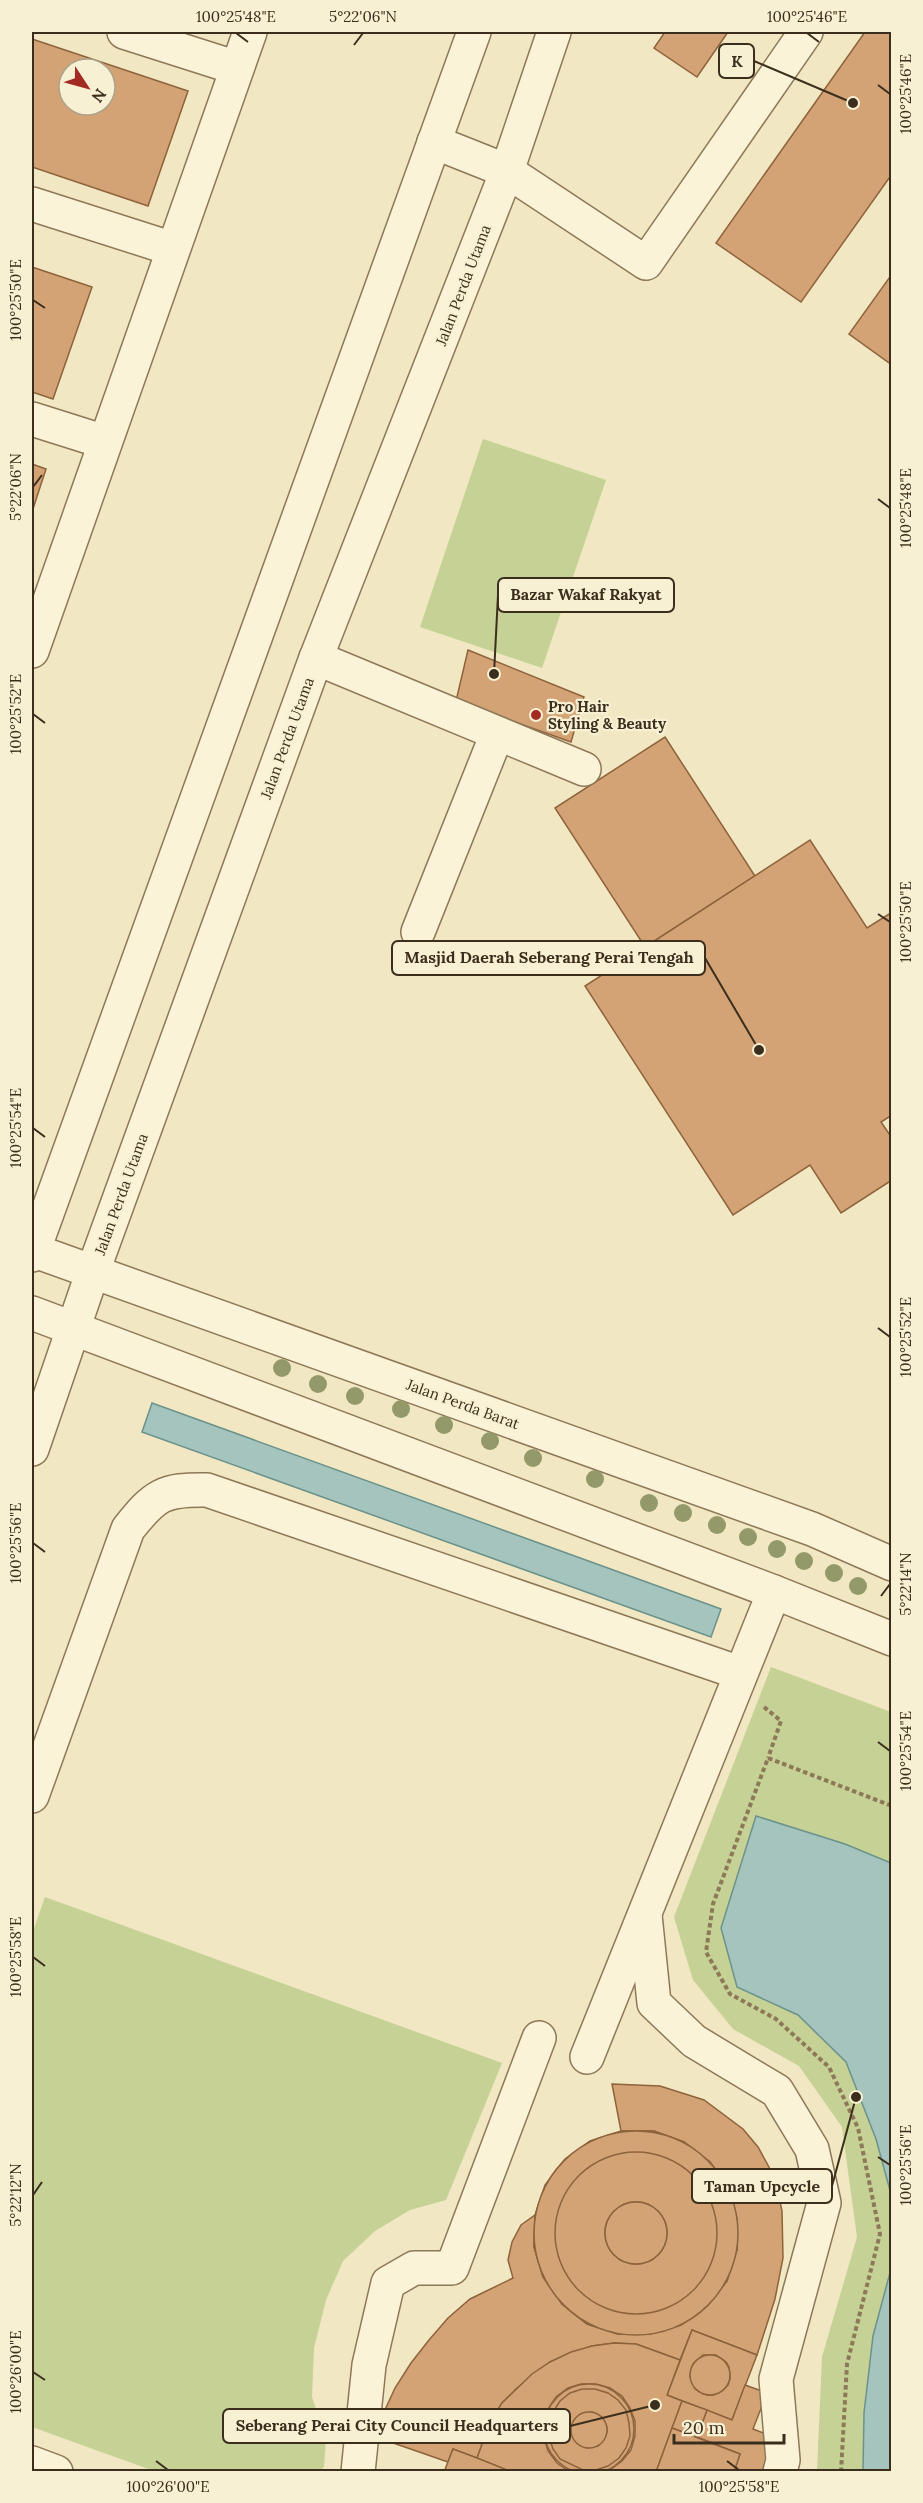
<svg xmlns="http://www.w3.org/2000/svg" width="923" height="2503" font-family="Lora,serif">
	<style>
		.green { fill: #c5d195 }
		.water { fill: #a5c4bd; stroke: #6b938c; stroke-width: 1.5 }
		.building { fill: #d3a375; stroke: #8e633c; stroke-width: 1.5; fill-rule: evenodd }
		.lines { fill: none; stroke-linecap: round; stroke-linejoin: round }
		.minor-casing { stroke: #8d7858; stroke-width: 36 }
		.path { stroke: #8d7858; stroke-width: 4; stroke-dasharray: 4.5 3; stroke-linecap: butt }
		.minor { stroke: #fbf3d7; stroke-width: 33 }
		.tree { fill: #94996a }
		.ticks { fill: none; stroke: #3c2e1d; stroke-width: 2 }
		.poi-dot { fill: #a12b23; stroke: #f8f0d3; stroke-width: 2 }
		.labels { text-anchor: middle; dominant-baseline: central; stroke-width: 4.5; stroke-linejoin: round; paint-order: stroke }
		.street-label { font-size: 15px; fill: #3c2e1d; stroke: #f8f0d3 }
		.poi-label { font-size: 15px; font-weight: bold; fill: #3c2e1d; stroke: #f8f0d3; text-anchor: start }
		.leader { fill: none; stroke: #3c2e1d; stroke-width: 2 }
		.callout-dot { fill: #3c2e1d; stroke: #f8f0d3; stroke-width: 2 }
		.callout { fill: #f8f0d3; stroke: #3c2e1d; stroke-width: 2 }
		.callout-label { font-size: 16px; text-anchor: middle; font-weight: bold; fill: #3c2e1d }
		.neatline { fill: none; stroke: #3c2e1d; stroke-width: 2 }
		.ticks-label { font-size: 15px; text-anchor: middle; fill: #3c2e1d }
	</style>
	<rect width="100%" height="100%" fill="#f1e7c2"/>
	<g class="green">
		<path d="M483,439l123,41 -64,188 -122,-41z"/>
		<path d="M771,1667l120,45v759h-74l5,-114 35,-120 -15,-110 -43,-61 -66,-37 -40,-49 -19,-63z"/>
		<path d="M45,1897l457,166 -56,137 -36,10 -35,21 -32,30 -17,39 -12,48 -2,49 14,42 -2,28 -5,4h-165l-122,-44v-493z"/>
	</g>
	<g class="water">
		<path d="M152,1403l569,206 -10,28 -569,-205z"/>
		<path d="M756,1816l89,28 46,19v331l-15,-55 -30,-77 -48,-47 -61,-28 -16,-59z"/>
		<path d="M891,2269v202h-28l1,-58 9,-77z"/>
	</g>
	<g class="building">
		<path d="M665,32h63l-31,45 -43,-29z"/>
		<path d="M865,32h27v142l-91,128 -85,-59z"/>
		<path d="M32,39l156,52 -40,115 -116,-39zM69,69h36v36h-36z"/>
		<path d="M32,267l60,20 -39,112 -21,-7z"/>
		<path d="M892,274v91l-43,-31z"/>
		<path d="M32,464l14,5 -14,43z"/>
		<path d="M468,650l116,47 -13,45 -115,-41z"/>
		<path d="M665,737l90,139 -110,71 -90,-139z"/>
		<path d="M810,840l57,88 22,-14 3,4v197l-11,7 11,16v42l-51,33 -31,-48 -77,50 -148,-229z"/>
		<path d="M612,2084l48,2 44,14 39,29 15,18 11,20 8,21 5,23 1,47 -8,41 -18,56 -65,-25 -12,30 -44,-16 -22,-1 -22,3 -42,16 -33,26 -15,15 -11,17 -14,38 -24,-9 -5,13 -72,-25 8,-25 11,-24 16,-25 18,-23 19,-22 22,-19 43,-21 -5,-18 4,-18 9,-17 14,-10 -1,32 9,30 19,27 25,20 31,10h32l31,-9 26,-19 20,-25 10,-31v-31l-9,-31 -18,-26 -26,-20 -30,-11h-33z"/>
		<path d="M621,2131h33l30,11 26,20 18,26 9,31v31l-10,31 -20,25 -26,19 -31,9h-32l-31,-10 -25,-20 -19,-27 -9,-30 1,-32 10,-30 20,-26 25,-18zM624,2152h26l25,8 20,16 15,21 7,24 -1,26 -8,24 -15,20 -21,15 -24,8 -26,-1 -25,-8 -21,-15 -14,-22 -7,-24 1,-25 8,-25 15,-20 21,-15z"/>
		<circle cx="636" cy="2233" r="102"/>
		<circle cx="636" cy="2233" r="81"/>
		<circle cx="636" cy="2233" r="31"/>
		<circle cx="636" cy="2233" r="31"/>
		<path d="M692,2330l65,25 -25,65 -65,-25zM703,2355h13l10,7 3,5 1,12 -2,6 -4,4 -11,6h-6l-12,-6 -5,-12 3,-13z"/>
		<path d="M614,2343l22,1 44,16 -13,35 15,6 -26,71h-49l15,-11 9,-11 4,-14v-15l-5,-13 -8,-12 -12,-8 -14,-4h-15l-13,4 -12,9 -8,12 -4,14v15l4,13 9,12 13,9h-58l-35,-14 14,-38 11,-17 30,-29 18,-12 21,-10 21,-6z"/>
		<circle cx="710" cy="2375" r="20"/>
		<circle cx="589" cy="2429" r="45"/>
		<path d="M745,2385l22,8 -14,36 21,8 -12,35h-28l6,-18 -43,-17 10,-27 25,10z"/>
		<path d="M582,2389h13l13,4 10,7 8,10 3,13 1,13 -4,12 -7,10 -11,8 -12,4h-13l-23,-11 -7,-10 -4,-12v-13l4,-12 7,-11 10,-8zM592,2412l10,5 5,10v5l-9,14 -11,2 -10,-5 -6,-10 1,-6 9,-13z"/>
		<path d="M682,2401l25,9 -10,27 -25,-9z"/>
		<circle cx="589" cy="2430" r="18"/>
		<path d="M672,2428l68,26 -6,18h-78z"/>
		<path d="M453,2449l24,9 35,14h-68z"/>
	</g>
	<g class="lines">
		<defs>
			<g id="minor">
				<path d="M124,32l113,36"/>
				<path d="M434,142l73,29 139,92 160,-231"/>
				<path d="M32,204l141,45"/>
				<path d="M32,419l73,23"/>
				<path d="M32,651l218,-619"/>
				<path d="M316,658l268,111"/>
				<path d="M418,932l79,-198"/>
				<path d="M32,1250l780,279 80,35"/>
				<path d="M32,1255l442,-1223"/>
				<path d="M32,1313l742,279 118,47"/>
				<path d="M32,1449l61,-178 223,-613 191,-487 47,-139"/>
				<path d="M32,1796l96,-267c27,-34 35,-40 79,-39l533,183"/>
				<path d="M645,1915l9,88 40,38 83,50 35,58 12,54 -48,176 7,81 -3,12"/>
				<path d="M587,2057l187,-465"/>
				<path d="M32,2463l24,9"/>
				<path d="M358,2472l11,-107 19,-82 26,-15h38l87,-230"/>
			</g>
		</defs>
		<use href="#minor" class="minor-casing"/>
		<g class="path">
			<path d="M764,1707l17,14 -13,37"/>
			<path d="M841,2472l6,-108 33,-130 -22,-106 -29,-61 -53,-48 -46,-25 -24,-42 7,-48 55,-146 124,48"/>
		</g>
		<use href="#minor" class="minor"/>
	</g>
	<g class="tree">
		<circle cx="282" cy="1368" r="9"/>
		<circle cx="318" cy="1384" r="9"/>
		<circle cx="355" cy="1396" r="9"/>
		<circle cx="401" cy="1409" r="9"/>
		<circle cx="444" cy="1425" r="9"/>
		<circle cx="490" cy="1441" r="9"/>
		<circle cx="533" cy="1458" r="9"/>
		<circle cx="595" cy="1479" r="9"/>
		<circle cx="649" cy="1503" r="9"/>
		<circle cx="683" cy="1513" r="9"/>
		<circle cx="717" cy="1525" r="9"/>
		<circle cx="748" cy="1537" r="9"/>
		<circle cx="777" cy="1549" r="9"/>
		<circle cx="804" cy="1561" r="9"/>
		<circle cx="834" cy="1573" r="9"/>
		<circle cx="858" cy="1586" r="9"/>
	</g>
	<path class="ticks" d="M236,33l12,9M807,33l12,9M354,45l9,-12M878,85l12,9M33,300l12,8M33,487l9,-12M878,499l12,9M33,714l12,9M878,914l12,8M33,1128l12,9M878,1328l12,9M33,1543l12,9M881,1596l9,-12M878,1742l12,9M33,1957l12,9M878,2157l12,8M33,2195l9,-13M33,2372l12,8M156,2461l12,9M727,2461l12,9"/>
	<circle class="poi-dot" cx="536" cy="715" r="6"/>
	<g class="labels">
		<g class="street-label">
			<text transform="translate(463 285) rotate(-69)">Jalan Perda Utama</text>
			<text transform="translate(287 738) rotate(-70)">Jalan Perda Utama</text>
			<text transform="translate(121 1194) rotate(-70)">Jalan Perda Utama</text>
			<text transform="translate(463 1404) rotate(20)">Jalan Perda Barat</text>
		</g>
		<g class="poi-label">
			<text x="548" y="706">Pro Hair<tspan x="548" dy="17">Styling &amp; Beauty</tspan></text>
		</g>
	</g>
	<path class="leader" d="M853 103L754 61M494 674L498 595M759 1050L705 958M856 2097L832 2186M655 2405L570 2426"/>
	<g class="callout-dot">
		<circle cx="853" cy="103" r="6"/>
		<circle cx="494" cy="674" r="6"/>
		<circle cx="759" cy="1050" r="6"/>
		<circle cx="856" cy="2097" r="6"/>
		<circle cx="655" cy="2405" r="6"/>
	</g>
	<g class="callout">
		<rect x="719" y="44" width="35" height="34" rx="6"/>
		<rect x="498" y="578" width="176" height="34" rx="6"/>
		<rect x="392" y="941" width="313" height="34" rx="6"/>
		<rect x="692" y="2169" width="140" height="34" rx="6"/>
		<rect x="223" y="2409" width="347" height="34" rx="6"/>
	</g>
	<g class="callout-label">
		<text x="737" y="67">K</text>
		<text x="586" y="600">Bazar Wakaf Rakyat</text>
		<text x="549" y="963">Masjid Daerah Seberang Perai Tengah</text>
		<text x="762" y="2192">Taman Upcycle</text>
		<text x="397" y="2431">Seberang Perai City Council Headquarters</text>
	</g>
	<rect width="923" height="2503" fill="none" stroke="#f8f0d3" stroke-width="66"/>
	<g transform="translate(87 87) rotate(126)"><circle r="28" fill="#f8f0d3" stroke="#ada28a" stroke-width="1.5"/>
	<path d="M0-4.5L10 22L0 15L-10 22Z" fill="#a12b23"/>
	<text y="-9" font-size="16" font-weight="bold" text-anchor="middle" fill="#3c2e1d">N</text>
	</g>
	<path d="M674 2434v9h110v-9" fill="none" stroke="#3c2e1d" stroke-width="3"/>
	<text x="683" y="2434" font-size="18" fill="#3c2e1d" stroke="#f8f0d3" stroke-width="4.5" paint-order="stroke">20 m</text>
	<rect x="33" y="33" width="857" height="2437" class="neatline"/>
	<g class="ticks-label">
		<text x="236" y="22">100°25'48"E</text>
		<text x="363" y="22">5°22'06"N</text>
		<text x="807" y="22">100°25'46"E</text>
		<text transform="translate(906 94) rotate(-90)" y="5">100°25'46"E</text>
		<text transform="translate(16 300) rotate(-90)" y="5">100°25'50"E</text>
		<text transform="translate(16 487) rotate(-90)" y="5">5°22'06"N</text>
		<text transform="translate(906 508) rotate(-90)" y="5">100°25'48"E</text>
		<text transform="translate(16 714) rotate(-90)" y="5">100°25'52"E</text>
		<text transform="translate(906 922) rotate(-90)" y="5">100°25'50"E</text>
		<text transform="translate(16 1128) rotate(-90)" y="5">100°25'54"E</text>
		<text transform="translate(906 1337) rotate(-90)" y="5">100°25'52"E</text>
		<text transform="translate(16 1543) rotate(-90)" y="5">100°25'56"E</text>
		<text transform="translate(906 1584) rotate(-90)" y="5">5°22'14"N</text>
		<text transform="translate(906 1751) rotate(-90)" y="5">100°25'54"E</text>
		<text transform="translate(16 1957) rotate(-90)" y="5">100°25'58"E</text>
		<text transform="translate(906 2165) rotate(-90)" y="5">100°25'56"E</text>
		<text transform="translate(16 2195) rotate(-90)" y="5">5°22'12"N</text>
		<text transform="translate(16 2372) rotate(-90)" y="5">100°26'00"E</text>
		<text x="168" y="2492">100°26'00"E</text>
		<text x="739" y="2492">100°25'58"E</text>
	</g>
</svg>
